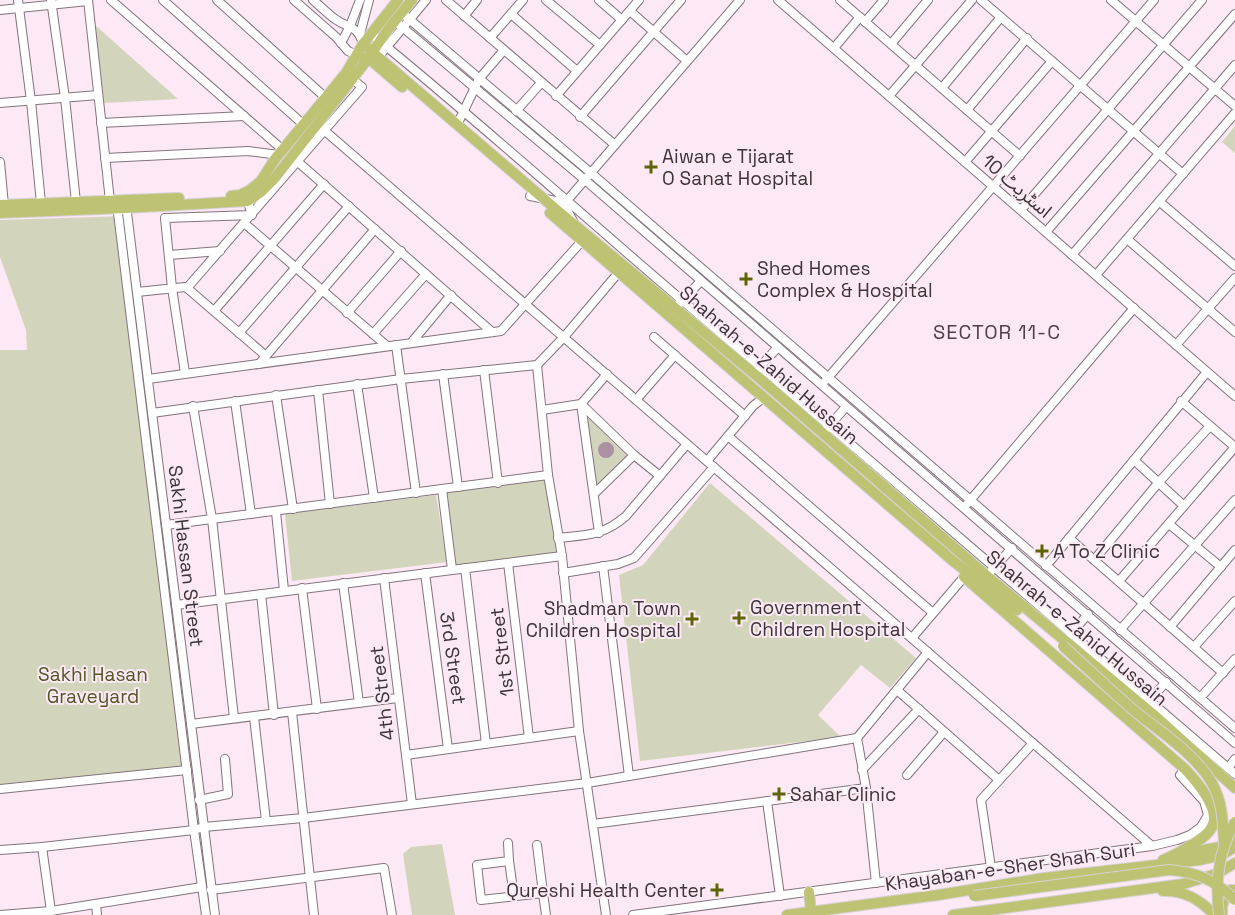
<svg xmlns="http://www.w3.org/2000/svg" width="1235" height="915" font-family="'Space Grotesk','Noto Sans Arabic',sans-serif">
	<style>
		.green { fill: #d2d5bb }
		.water { fill: #ac91a2 }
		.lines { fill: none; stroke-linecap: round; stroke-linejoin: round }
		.minor-casing { stroke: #83737d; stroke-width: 10 }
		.major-casing { stroke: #d4d2d3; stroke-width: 12 }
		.minor { stroke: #fff; stroke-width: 8 }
		.major { stroke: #bec374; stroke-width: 10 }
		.major-bridge-casing { stroke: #d4d2d3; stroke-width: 12; stroke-linecap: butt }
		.major-bridge { stroke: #bec374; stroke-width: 10 }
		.poi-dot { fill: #5f6502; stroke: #fce9f5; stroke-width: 2 }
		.labels { text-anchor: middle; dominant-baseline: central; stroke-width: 4; stroke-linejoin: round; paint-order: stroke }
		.poi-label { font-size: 19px; fill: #3b3438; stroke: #fce9f5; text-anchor: start }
		.street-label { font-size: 19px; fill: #3b3438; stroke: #fce9f5 }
		.park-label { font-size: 19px; fill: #525625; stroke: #fce9f5 }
		.neighbourhood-label { font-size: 20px; letter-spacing: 1px; fill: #4d3f48; stroke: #fce9f5 }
	</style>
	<rect width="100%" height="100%" fill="#fce9f5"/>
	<g class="green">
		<path d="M95,25l83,74 -74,4z"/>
		<path d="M1235,126v27l-13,-11z"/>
		<path d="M127,216l69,553 -196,20v-439h27l-1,-20 -26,-73v-37z"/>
		<path d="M581,404l53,51 -40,39z"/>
		<path d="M548,475l14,81 -110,13 -10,-80z"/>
		<path d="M710,483l206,175 -26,30 -29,-23 -43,50 23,22 -201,24 -21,-186 24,-10z"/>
		<path d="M436,495l11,67 -155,19 -7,-67z"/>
		<path d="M442,844l13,71h-43l-9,-61 8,-7z"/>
	</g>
	<circle class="water" cx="606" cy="450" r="8"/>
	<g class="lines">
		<defs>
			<g id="minor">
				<path d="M18,0l13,101 10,102"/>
				<path d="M51,0l14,98 11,104"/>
				<path d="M88,0l22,201"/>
				<path d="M111,0l172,150"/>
				<path d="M163,0l141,125"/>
				<path d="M217,0l109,98"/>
				<path d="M294,0l42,37 12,14 9,4"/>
				<path d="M313,0c7,6 14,13 22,19 14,10 22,5 28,25"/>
				<path d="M446,0l169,145"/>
				<path d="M546,0l54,45"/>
				<path d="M599,0l23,20"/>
				<path d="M778,0l457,396"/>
				<path d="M840,0l180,156"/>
				<path d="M981,0l202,174"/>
				<path d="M1111,0l124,106"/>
				<path d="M0,10l88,-9"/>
				<path d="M630,11l57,50"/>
				<path d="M402,13l189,160 644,555"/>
				<path d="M511,14l66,57"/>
				<path d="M464,16l13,-16"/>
				<path d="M395,21l190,159 650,563"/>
				<path d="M865,22l19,-22"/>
				<path d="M360,34l9,-34"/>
				<path d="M371,34c133,108 258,224 390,333l474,407"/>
				<path d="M490,38l33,-38"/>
				<path d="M341,43l9,-17 10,-26"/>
				<path d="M891,44l37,-44"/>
				<path d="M834,48l26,-31"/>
				<path d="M375,61l51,-61"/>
				<path d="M942,88l59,-71"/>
				<path d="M556,96l83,-96"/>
				<path d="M889,96l83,-96"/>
				<path d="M0,103l98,-8"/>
				<path d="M967,110l60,-72"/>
				<path d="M516,111l25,-28"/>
				<path d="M580,117l101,-117"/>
				<path d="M101,123l143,-7"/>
				<path d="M457,125l22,-46 25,-29"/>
				<path d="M325,131l827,715"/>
				<path d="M105,158l143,-7 31,4"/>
				<path d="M0,162l4,43"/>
				<path d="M298,162l194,170"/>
				<path d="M965,162l87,-101"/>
				<path d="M530,196l26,5h11"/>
				<path d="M567,201l1,11 6,11"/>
				<path d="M1160,202l75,64"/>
				<path d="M117,205l77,625 12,85"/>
				<path d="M126,205l89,710"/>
				<path d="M1021,210l181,-210"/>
				<path d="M558,211l182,-211"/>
				<path d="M244,223l143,123"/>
				<path d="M1046,232l189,-218"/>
				<path d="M1127,239l108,93"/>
				<path d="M169,255l51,-4"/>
				<path d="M1072,255l163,-190"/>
				<path d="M1096,275l139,-162"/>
				<path d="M187,288l79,68"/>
				<path d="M137,292l48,-5 2,1 175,-201 -11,-9"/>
				<path d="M678,305l23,-24"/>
				<path d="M214,311l110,-127"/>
				<path d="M347,313l54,-62"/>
				<path d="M239,333l110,-127"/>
				<path d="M373,334l53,-60"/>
				<path d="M654,337l91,79"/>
				<path d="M411,343l40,-48"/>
				<path d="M396,345l20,148"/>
				<path d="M1176,345l59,-67"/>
				<path d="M259,364l116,-135"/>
				<path d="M758,369l20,-22"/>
				<path d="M484,370l14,113"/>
				<path d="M185,373l-13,-85 -7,-70 87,-3 -6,-19"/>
				<path d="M443,374l15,113"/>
				<path d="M148,379l353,-48 81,-90"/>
				<path d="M826,380l328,-380"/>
				<path d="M357,384l17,114"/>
				<path d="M318,390l12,114"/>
				<path d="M276,395l17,114"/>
				<path d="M636,400l39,-45"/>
				<path d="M235,401l16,113"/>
				<path d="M1181,401l54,46"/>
				<path d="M193,406l19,113 22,199"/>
				<path d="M542,410l39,-6 53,51 26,21"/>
				<path d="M152,413l249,-34 136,-14"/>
				<path d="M827,428l19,-21"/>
				<path d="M728,436l205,177"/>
				<path d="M1134,460l50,46"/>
				<path d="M707,461l46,-55 10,-8"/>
				<path d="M442,489l10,80"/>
				<path d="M594,494l40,-39"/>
				<path d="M967,504l167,-196"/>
				<path d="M276,512l8,78"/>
				<path d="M1169,524l52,43"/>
				<path d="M166,525l382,-50"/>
				<path d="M599,533l-18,-129 26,-30"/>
				<path d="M558,538c28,-3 45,-2 68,-22l61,-72"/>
				<path d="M1069,538l154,135"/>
				<path d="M1094,560l65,-78 51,-56"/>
				<path d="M508,563l21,175"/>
				<path d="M603,566l26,210"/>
				<path d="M1046,566l161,-194"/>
				<path d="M465,568l21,176"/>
				<path d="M991,571l21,-23"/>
				<path d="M425,573l23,176"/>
				<path d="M563,573l55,-9 16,-6 80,-91"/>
				<path d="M384,578l28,226"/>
				<path d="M1119,581l116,-134"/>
				<path d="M343,583l16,120"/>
				<path d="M302,588l15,121"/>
				<path d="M261,594l13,121"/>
				<path d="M176,605l386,-49"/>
				<path d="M1170,627l65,-77"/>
				<path d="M1120,630l115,-130"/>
				<path d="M1071,634l17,-20"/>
				<path d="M912,638l52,-61"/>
				<path d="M1194,647l41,-46"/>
				<path d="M897,690l102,90"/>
				<path d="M1200,698l35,-39"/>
				<path d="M1149,701l17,-19"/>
				<path d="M292,712l22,203"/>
				<path d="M254,717l12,104"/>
				<path d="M191,724l207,-26"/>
				<path d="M857,738l9,50 10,95"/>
				<path d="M406,755l173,-24"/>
				<path d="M1228,768l7,-9"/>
				<path d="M862,770l57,-61"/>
				<path d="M907,775l37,-43"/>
				<path d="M0,789l187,-19"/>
				<path d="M199,800l29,-6 -3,-35"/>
				<path d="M767,801l13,95"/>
				<path d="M593,824l273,-36"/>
				<path d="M508,843l1,18 -32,4 4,35 62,-7 3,22"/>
				<path d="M537,845l6,48"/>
				<path d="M42,847l9,64"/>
				<path d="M0,850l42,-3 152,-17 10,-3 99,-9 284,-35 270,-45 71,-86"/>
				<path d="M509,861l5,35"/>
				<path d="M991,868l-10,-68 52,-57"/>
				<path d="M211,890l173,-22 8,47"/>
				<path d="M96,904l1,11"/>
				<path d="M0,915l51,-4 151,-24"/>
				<path d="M606,915l-27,-184 -17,-175 -14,-81 -11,-110 27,-28 55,-65"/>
				<path d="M633,915l519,-69 25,-6 13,-5 11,-8 7,-12 -4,-14 -24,-26 5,-6"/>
			</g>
			<g id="major">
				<path d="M363,44l195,167 206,171 223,194 166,138 82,74"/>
				<path d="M357,55l16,7 29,25"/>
				<path d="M231,196l9,-1 10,-5 11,-9 14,-22 71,-86 17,-29 35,-44"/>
				<path d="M0,205l179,-7"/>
				<path d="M0,213l126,-5 122,-7 13,-9 14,-14 92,-118 22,-32 23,-28"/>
				<path d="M550,213l403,348 64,49"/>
				<path d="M964,577l221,192c12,13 36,40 27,58 -5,9 -14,14 -21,18 -9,6 -18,11 -28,15"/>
				<path d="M1182,854l38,-7 15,-11"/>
				<path d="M1163,891c20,-1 38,9 51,24"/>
				<path d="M809,892l2,20"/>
				<path d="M1222,914v-7l4,-15 4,-2h5"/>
				<path d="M787,915l151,-20 106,-17 156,-18 22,-5 13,-8"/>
				<path d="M953,915l230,-31 33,-10 19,-11"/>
			</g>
		</defs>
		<use href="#minor" class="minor-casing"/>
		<use href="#major" class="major-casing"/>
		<use href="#minor" class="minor"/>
		<use href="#major" class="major"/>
		<defs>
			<g id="major-bridge">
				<path d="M1063,646c23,21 45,42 68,62 26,22 64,45 81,75 11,20 11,40 12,63"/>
				<path d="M974,896l195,-26c28,2 46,10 66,30"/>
				<path d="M1219,915c-4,-32 -1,-64 16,-93"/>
			</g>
		</defs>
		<use href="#major-bridge" class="major-bridge-casing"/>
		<use href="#major-bridge" class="major-bridge"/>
	</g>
	<g class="poi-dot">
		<path d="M648.5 159.5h5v5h5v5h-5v5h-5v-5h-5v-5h5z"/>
		<path d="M743.5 271.5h5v5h5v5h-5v5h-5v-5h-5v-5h5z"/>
		<path d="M1039.5 543.5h5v5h5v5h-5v5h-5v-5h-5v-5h5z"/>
		<path d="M736.5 610.5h5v5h5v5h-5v5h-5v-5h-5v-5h5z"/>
		<path d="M689.5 611.5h5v5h5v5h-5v5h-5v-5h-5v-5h5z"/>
		<path d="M776.5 786.5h5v5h5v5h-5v5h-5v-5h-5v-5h5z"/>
		<path d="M714.5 882.5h5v5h5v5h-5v5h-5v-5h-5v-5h5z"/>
	</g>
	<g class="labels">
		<g class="poi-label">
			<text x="662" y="156">Aiwan e Tijarat<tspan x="662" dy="22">O Sanat Hospital</tspan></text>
			<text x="757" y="268">Shed Homes<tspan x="757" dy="22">Complex &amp; Hospital</tspan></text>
			<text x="1053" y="551">A To Z Clinic</text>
			<text x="750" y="607">Government<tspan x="750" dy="22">Children Hospital</tspan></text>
			<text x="681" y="608" text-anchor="end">Shadman Town<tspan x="681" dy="22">Children Hospital</tspan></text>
			<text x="790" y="794">Sahar Clinic</text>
			<text x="706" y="890" text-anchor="end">Qureshi Health Center</text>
		</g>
		<g class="street-label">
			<text transform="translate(1017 186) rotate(41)">اسٹریٹ 10</text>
			<text transform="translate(769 365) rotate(41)">Shahrah-e-Zahid Hussain</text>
			<text transform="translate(186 556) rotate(83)">Sakhi Hassan Street</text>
			<text transform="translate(1077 628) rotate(40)">Shahrah-e-Zahid Hussain</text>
			<text transform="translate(502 652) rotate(-97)">1st Street</text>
			<text transform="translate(453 658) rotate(82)">3rd Street</text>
			<text transform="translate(382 693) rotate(-97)">4th Street</text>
			<text transform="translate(1010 867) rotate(-8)">Khayaban-e-Sher Shah Suri</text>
		</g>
		<g class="park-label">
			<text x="93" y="674">Sakhi Hasan<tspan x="93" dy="22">Graveyard</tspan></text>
		</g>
		<g class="neighbourhood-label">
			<text x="997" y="332">SECTOR 11-C</text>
		</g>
	</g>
</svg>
